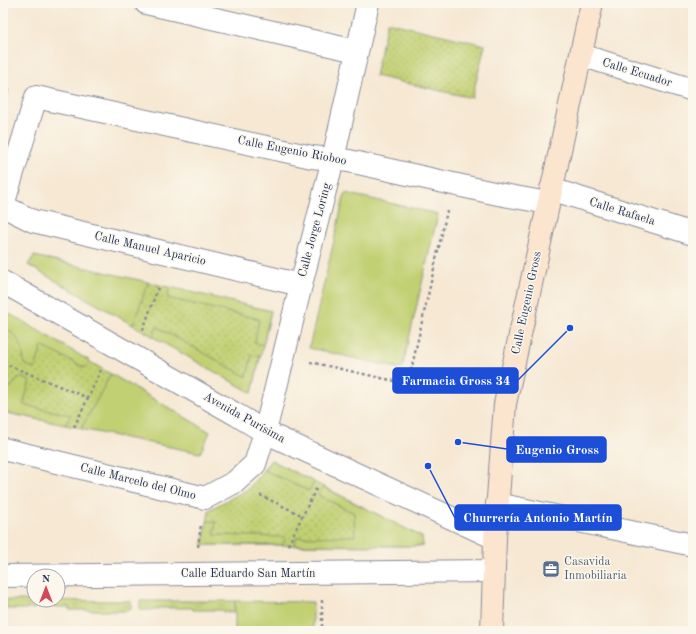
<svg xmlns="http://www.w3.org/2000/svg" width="696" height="634" font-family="'Old Standard TT',serif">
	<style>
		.grass { fill: url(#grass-tufts); stroke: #6e8068 }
		.park { fill: url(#park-dots); stroke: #6e8068 }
		.garden { fill: #c1d072; stroke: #6e8068 }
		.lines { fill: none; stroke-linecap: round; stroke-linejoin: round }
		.minor-casing { stroke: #888c98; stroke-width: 24 }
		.secondary-casing { stroke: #888c98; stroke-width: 24 }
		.path { stroke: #888c98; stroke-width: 2.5; stroke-dasharray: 3 3; stroke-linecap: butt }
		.minor { stroke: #fff; stroke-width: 22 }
		.secondary { stroke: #fce5cf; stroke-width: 22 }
		.labels { text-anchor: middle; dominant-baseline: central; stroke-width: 3; stroke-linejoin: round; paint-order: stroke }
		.street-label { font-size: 12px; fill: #1b2f5e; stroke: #fbf7ec }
		.service-label { font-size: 12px; fill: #4e5e75; stroke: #fbf7ec; text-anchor: start }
		.leader { fill: none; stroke: #1d4ed8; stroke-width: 1.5 }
		.callout-dot { fill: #1d4ed8; stroke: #fbf7ec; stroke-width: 1.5 }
		.callout { fill: #1d4ed8; stroke: #1d4ed8; stroke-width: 1.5 }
		.callout-label { font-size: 13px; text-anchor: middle; font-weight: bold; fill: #fff }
	</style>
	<defs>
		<pattern id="grass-tufts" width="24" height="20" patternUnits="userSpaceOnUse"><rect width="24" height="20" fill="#c1d072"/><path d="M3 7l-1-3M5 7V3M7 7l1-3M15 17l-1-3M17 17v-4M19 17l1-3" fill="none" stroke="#a5b365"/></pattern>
		<pattern id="park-dots" width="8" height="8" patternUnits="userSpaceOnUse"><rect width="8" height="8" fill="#c1d072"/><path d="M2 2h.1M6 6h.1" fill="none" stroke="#a5b365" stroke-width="1.8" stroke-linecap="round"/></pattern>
	</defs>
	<rect width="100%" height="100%" fill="#fbf7ec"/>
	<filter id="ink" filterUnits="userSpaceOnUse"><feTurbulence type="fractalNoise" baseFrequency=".025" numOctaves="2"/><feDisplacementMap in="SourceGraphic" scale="8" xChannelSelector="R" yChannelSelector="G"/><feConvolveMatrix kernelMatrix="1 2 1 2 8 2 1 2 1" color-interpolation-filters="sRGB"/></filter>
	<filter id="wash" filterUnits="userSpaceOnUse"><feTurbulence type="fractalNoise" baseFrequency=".012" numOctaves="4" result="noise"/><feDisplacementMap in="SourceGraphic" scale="16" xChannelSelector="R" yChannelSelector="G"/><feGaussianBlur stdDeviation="0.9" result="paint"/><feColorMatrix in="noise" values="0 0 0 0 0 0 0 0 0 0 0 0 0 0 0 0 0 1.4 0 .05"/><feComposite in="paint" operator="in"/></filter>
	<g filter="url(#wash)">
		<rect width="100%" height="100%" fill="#f6e8d3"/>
		<g class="grass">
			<path d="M3,600l128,1v8h-4v2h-27l-1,-1h-30v-3h-35v2h-30l-1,2z"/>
			<path d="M140,601h95v11h-12l-1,-2h-29l-1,-2h-35v2h-17z"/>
		</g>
		<g class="park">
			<path d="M387,22l98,23 -13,53 -97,-22z"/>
			<path d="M34,256l237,55 -19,82 -224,-128z"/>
			<path d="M3,311l207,121 -10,21 -197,-41z"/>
			<path d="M271,460l151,77 1,9 -219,-1 5,-35 39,-21z"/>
		</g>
		<g class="garden">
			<path d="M345,193l93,21 -36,155 -93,-21z"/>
			<path d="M34,256l114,26 -15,43 -105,-60z"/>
			<path d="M170,287l101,24 -8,34 -8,-3 4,-23 -92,-21z"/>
			<path d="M10,314l80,47 -5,7 -43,-22 -7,23 -11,-5c-1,-19 -5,-27 -21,-38z"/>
			<path d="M157,327l90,50 5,-22 8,2 -8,36 -99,-56z"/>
			<path d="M111,374l99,58 -10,21 -119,-24z"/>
			<path d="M20,377l10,4 -7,24 48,10 -6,10 -62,-13v-20l9,-6z"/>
			<path d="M271,460l43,22 -5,9 -45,-21z"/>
			<path d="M323,487l99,50 1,9 -129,-1 3,-8 58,-1 -1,-23 -36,-18z"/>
			<path d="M207,521l9,1 -2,13 72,2 -4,8h-79z"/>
			<path d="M235,601l78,1v29h-78z"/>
		</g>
	</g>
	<g filter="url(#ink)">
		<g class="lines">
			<defs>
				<g id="minor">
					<path d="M146,3l210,48"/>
					<path d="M581,55l112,35"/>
					<path d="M551,189l142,45"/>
					<path d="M3,205l33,-108 276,60 37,4 149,33 50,9"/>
					<path d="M3,206l30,15 268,64"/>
					<path d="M3,282l234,133 28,17 230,106"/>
					<path d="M3,449l202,49 30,-16 20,-18 10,-32 36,-147 32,-126 35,-156"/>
					<path d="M497,504l196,41"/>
					<path d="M3,576l490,-5"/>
				</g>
				<path id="secondary" d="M492,631l3,-93 10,-134 87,-401"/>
			</defs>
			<use href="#minor" class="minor-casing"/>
			<use href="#secondary" class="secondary-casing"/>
			<g class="path">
				<path d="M3,90l7,1"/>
				<path d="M143,330l16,-45"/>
				<path d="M3,353l2,6 -2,4"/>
				<path d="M310,362l98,22 39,-173"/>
				<path d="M3,363l85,35 13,-28"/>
				<path d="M74,427l14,-29"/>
				<path d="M260,495l43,21"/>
				<path d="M288,545l29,-58"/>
				<path d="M198,547l3,-23"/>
				<path d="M322,600v31"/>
			</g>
			<use href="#minor" class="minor"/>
			<use href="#secondary" class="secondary"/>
		</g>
	</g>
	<defs>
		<symbol id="office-square" viewBox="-11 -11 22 22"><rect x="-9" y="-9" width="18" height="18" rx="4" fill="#5c6f8a" stroke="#fbf7ec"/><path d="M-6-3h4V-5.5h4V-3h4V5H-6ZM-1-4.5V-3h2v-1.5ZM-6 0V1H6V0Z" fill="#fff"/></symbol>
	</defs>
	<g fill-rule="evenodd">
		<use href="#office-square" x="541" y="559" width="20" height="20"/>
	</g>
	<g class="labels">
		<g class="street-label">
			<text transform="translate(637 73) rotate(17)">Calle Ecuador</text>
			<text transform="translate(292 151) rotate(11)">Calle Eugenio Rioboo</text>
			<text transform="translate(622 212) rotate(17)">Calle Rafaela</text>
			<text transform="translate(315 230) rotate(-75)">Calle Jorge Loring</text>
			<text transform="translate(150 249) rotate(13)">Calle Manuel Aparicio</text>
			<text transform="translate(527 303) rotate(-78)">Calle Eugenio Gross</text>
			<text transform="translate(244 418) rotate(29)">Avenida Purísima</text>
			<text transform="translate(138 482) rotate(14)">Calle Marcelo del Olmo</text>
			<text x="248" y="574">Calle Eduardo San Martín</text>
		</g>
		<g class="service-label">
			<text x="564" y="562">Casavida<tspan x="564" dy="14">Inmobiliaria</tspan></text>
		</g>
	</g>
	<path class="leader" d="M570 328L518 380M458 442L507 449M428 466L455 518"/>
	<g class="callout-dot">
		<circle cx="570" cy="328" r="4"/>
		<circle cx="458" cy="442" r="4"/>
		<circle cx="428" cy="466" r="4"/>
	</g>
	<g class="callout">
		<rect x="393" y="368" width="125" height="25" rx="4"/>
		<rect x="507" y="437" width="99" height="25" rx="4"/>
		<rect x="455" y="505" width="166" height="25" rx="4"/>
	</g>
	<g class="callout-label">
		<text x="456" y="385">Farmacia Gross 34</text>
		<text x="557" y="454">Eugenio Gross</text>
		<text x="538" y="522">Churrería Antonio Martín</text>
	</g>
	<rect width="696" height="634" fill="none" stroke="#fbf7ec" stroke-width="16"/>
	<g transform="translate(46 588)"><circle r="19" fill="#fbf7ec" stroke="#a1a7b3"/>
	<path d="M0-3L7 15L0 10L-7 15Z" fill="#d1495b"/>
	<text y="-6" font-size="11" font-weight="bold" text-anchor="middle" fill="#1b2f5e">N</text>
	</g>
</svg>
